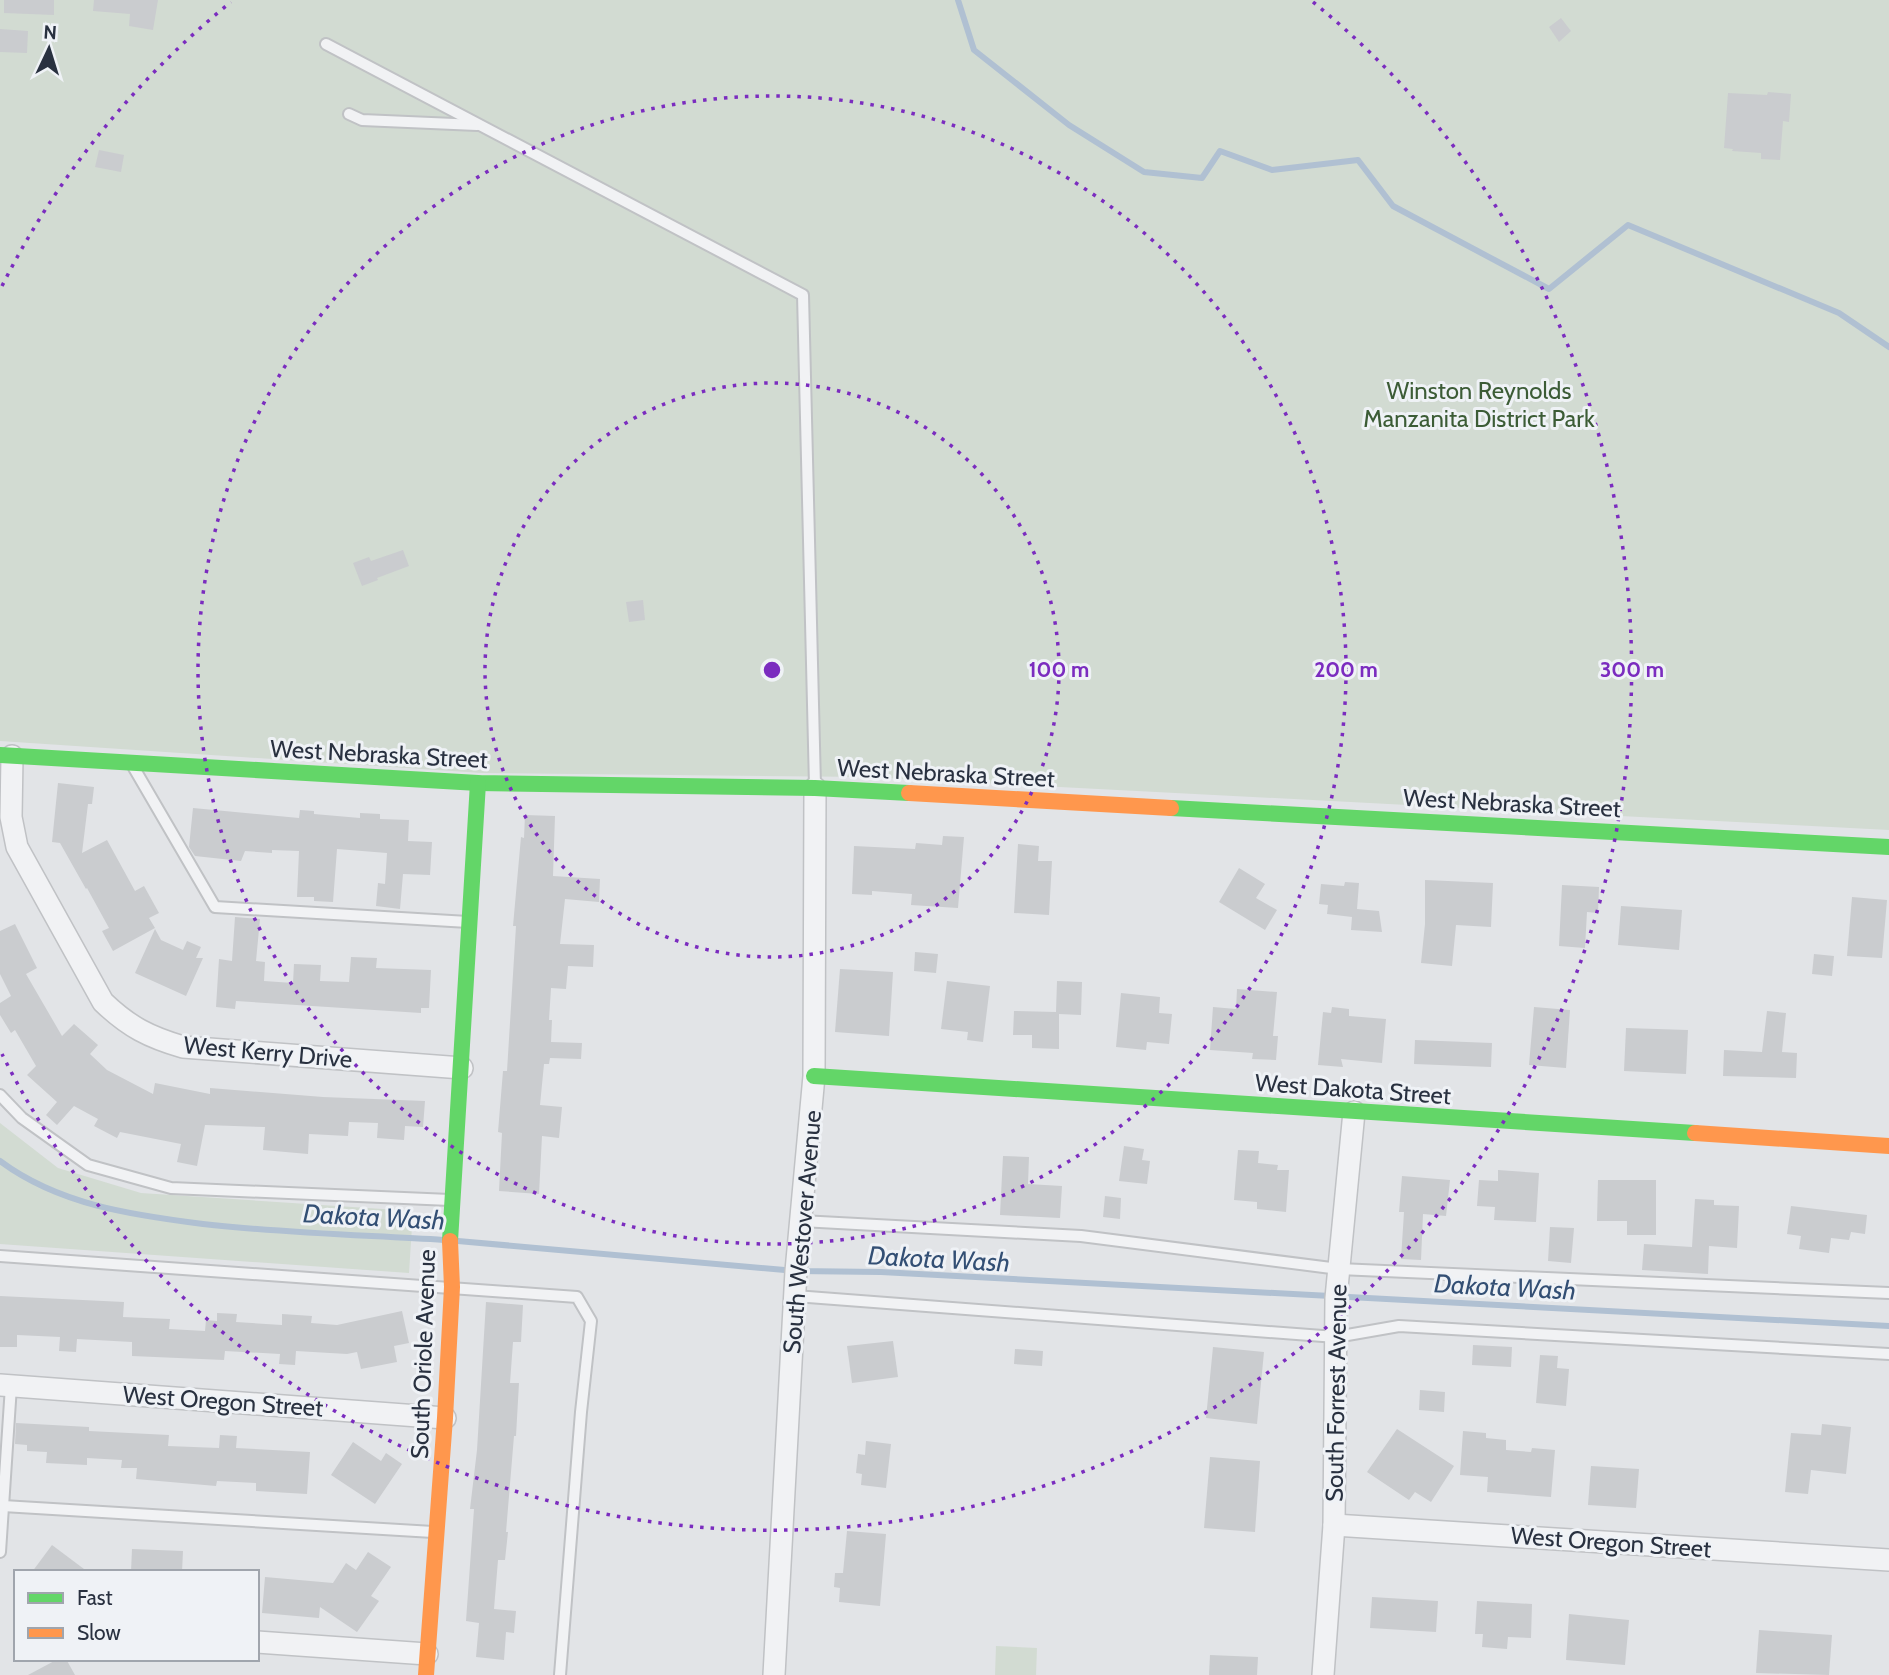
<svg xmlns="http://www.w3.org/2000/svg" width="1889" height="1675" font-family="Cabin,sans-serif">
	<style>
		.green { fill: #d2dbd2 }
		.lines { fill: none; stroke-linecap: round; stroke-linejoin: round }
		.stream { stroke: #b0c0d2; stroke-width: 6 }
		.building { fill: #cacccf }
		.lane-casing { stroke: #c0c2c5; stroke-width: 14 }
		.street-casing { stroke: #c0c2c5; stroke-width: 24 }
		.lane { stroke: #f1f2f4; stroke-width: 10 }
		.street { stroke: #f1f2f4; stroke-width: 21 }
		.fast { stroke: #63d668; stroke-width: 16 }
		.slow { stroke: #ff974d; stroke-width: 16 }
		.ring { fill: none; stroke: #7b2cbf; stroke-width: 3.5; stroke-dasharray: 3.5 7 }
		.labels { text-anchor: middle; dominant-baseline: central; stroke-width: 6; stroke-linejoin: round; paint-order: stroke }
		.park-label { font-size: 24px; fill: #3c5c36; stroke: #eff2f6 }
		.street-label { font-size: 24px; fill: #293140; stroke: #eff2f6 }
		.water-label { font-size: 26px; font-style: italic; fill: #334f74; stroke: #eff2f6 }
		.centre { fill: #7b2cbf; stroke: #eff2f6; stroke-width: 3.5 }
		.ring-label { font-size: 21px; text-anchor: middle; font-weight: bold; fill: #7b2cbf; stroke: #eff2f6; stroke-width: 6; stroke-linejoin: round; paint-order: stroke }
	</style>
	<rect width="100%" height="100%" fill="#e2e4e7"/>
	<g class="green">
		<path d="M0,0h1889v830l-1021,-53 -386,-4 -482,-32z"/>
		<path d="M0,1123l58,45 83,25 272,18 -4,62 -409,-29z"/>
		<path d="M996,1646l41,2 -1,27h-41z"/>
	</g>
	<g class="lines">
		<g class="stream">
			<path d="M958,0l16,50 95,75 75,47 58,6 18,-27 52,19 86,-10 35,46 156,83 79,-64 211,88 50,34"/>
			<path d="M0,1161c59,44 132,54 203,63 79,9 160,11 241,16"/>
			<path d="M458,1241l338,30 85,1 1008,54"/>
		</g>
	</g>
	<g class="building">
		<path d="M4,0h50v15l-50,-2z"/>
		<path d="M94,0h64l-5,30 -24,-4 1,-12 -37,-3z"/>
		<path d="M1561,18l10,13 -12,11 -10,-15z"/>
		<path d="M0,29l28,2 -1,22 -27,-1z"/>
		<path d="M1768,92l23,2 -2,28 -6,-1 -3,39 -19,-1v-6l-29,-2 1,-2 -9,-1 4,-55 39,2z"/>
		<path d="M99,150l25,5 -3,17 -26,-5z"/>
		<path d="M403,550l6,16 -32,12 1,2 -16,6 -9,-23 16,-6 2,4z"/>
		<path d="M643,600l2,20 -16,2 -3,-20z"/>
		<path d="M58,783l36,4 -2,17h-4l-6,49 25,-13 28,51 9,-5 15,27 -10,5 6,10 -42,23 -11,-20 7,-3 -22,-40 -1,1 -26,-46 -8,-1z"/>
		<path d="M193,808l106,10 1,-8 14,1v3l46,4v-5l20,1v5l29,1 -1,21 24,1 -2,33 -27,-1 -3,35 -24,-3 2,-23 7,1 2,-31 -50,-4 -4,53 -19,-1v-4h-17l2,-46 -27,-1v3l-27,-2 -4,10 -46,-5 -6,-9z"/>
		<path d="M525,815l30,1 -2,60 47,3 -1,23 -34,-3 -5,45 34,1 -1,22 -25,-1 -2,23 -15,-1 -2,32h3l-1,22 31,1 -1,16 -31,-1 -1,6h-5l-4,41 22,2 -3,31 -17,-2 -3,58 -40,-3 3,-58 -4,-1 5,-61h4l9,-145h-3l8,-89 3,1z"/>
		<path d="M943,836l21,1 -6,71 -47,-3 1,-11 -40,-3v4l-20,-1 2,-48 61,3 1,-6 26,2z"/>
		<path d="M1018,844l21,2 -1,15h14l-3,54 -35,-2z"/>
		<path d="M1239,868l26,16 -9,14 21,12 -12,20 -46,-28z"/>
		<path d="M1425,880l68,3 -2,44 -35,-2 -4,41 -31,-3 4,-39z"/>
		<path d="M1345,882l14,1 -2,26 22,2 3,21 -31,-2 1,-13 -25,-3 1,-9 -9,-1 2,-20 23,2z"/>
		<path d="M1562,885l37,2 -1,26 -11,-1 -2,36 -26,-2z"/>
		<path d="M1852,897l35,3 -5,58 -35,-2z"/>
		<path d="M1621,906l61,4 -3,40 -61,-5z"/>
		<path d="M235,917l25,2 -4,42 9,1 -1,19 29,2 1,-19 27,1 -1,16 29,1 2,-25 26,1 -1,10 55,2 -2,38h-8v5l-185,-12 -1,8 -19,-2 3,-48 13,2z"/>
		<path d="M15,924l22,44 -11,6 36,62 12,-12 24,21 -8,9 17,16 46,24 2,-11 55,11v-6l113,9 102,4 -2,26 -18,-1 -1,14 -27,-2 1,-15 -29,-1 -1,14 -39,-2 -1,20 -45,-4 2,-23 -60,-2 -8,41 -20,-4 4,-18 -61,-12 -3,6 -23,-12 4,-7 -24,-13 -17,19 -11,-10 11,-13 -30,-27 9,-9 -21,-36 -4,3 -11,-18v-12l11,-7 -11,-22v-43z"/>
		<path d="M155,929l6,11 22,10 4,-9 14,6 -5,11h7l-17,38 -51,-23z"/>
		<path d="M915,952l23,2 -2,19 -22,-2z"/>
		<path d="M1814,954l20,2 -2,20 -20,-2z"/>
		<path d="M840,969l53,3 -4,64 -54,-4z"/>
		<path d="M947,981l43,5 -7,56 -16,-2 1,-8 -27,-3z"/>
		<path d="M1057,981l25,1 -1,33 -22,-1v35l-27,-1v-13h-19l1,-24 42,1z"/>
		<path d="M1237,989l40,3 -4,44h5l-2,24 -24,-1 1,-6 -43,-3 3,-43 23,2z"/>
		<path d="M1121,993l39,4 -1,16 13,1 -3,30 -22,-2 -1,8 -30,-3z"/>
		<path d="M1332,1007l17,2v7l37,3 -4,44 -41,-4 2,8 -25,-2 5,-53 8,1z"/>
		<path d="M1534,1007l36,3 -4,58 -37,-3z"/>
		<path d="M1767,1011l19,2 -4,39 15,1 -1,25 -73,-2 1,-26 38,2z"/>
		<path d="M1626,1028l62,2 -2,44 -62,-3z"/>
		<path d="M1415,1040l77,3 -1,24 -77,-3z"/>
		<path d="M1124,1146l20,3 -2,11 8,1 -3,23 -28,-3z"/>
		<path d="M1238,1150l21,1 -1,12 20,2 -1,5h12l-3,42 -29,-3v-7l-23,-2z"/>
		<path d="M1003,1156l26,1 -1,27 34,2 -2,32 -60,-3z"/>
		<path d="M1498,1170l41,3 -3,49 -42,-2 1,-13 -18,-1 2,-26 19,1z"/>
		<path d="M1402,1176l48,4 -4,36 -23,-2 -2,46 -20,-1 3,-47h-5z"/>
		<path d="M1598,1180h58v55h-29v-14h-30z"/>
		<path d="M1105,1196l16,2 -1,21 -17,-2z"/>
		<path d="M1695,1199l19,1v5l25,1 -2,42 -28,-2 -1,28 -66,-4 2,-26 48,3z"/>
		<path d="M1791,1206l76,9 -2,19 -14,-2 -2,8 -18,-2 -2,15 -30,-4 2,-13 -14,-2z"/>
		<path d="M1550,1227l24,1 -3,35 -23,-2z"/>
		<path d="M0,1296l124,6 -1,15 47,2 -1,10 36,2 1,-11 11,1v-8l20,1 -1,8 46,3v-11l30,2 -1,7 26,2 65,-14 7,32 -15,3 3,16 -36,7 -4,-17 -10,2 -51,-3 -1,14 -16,-1 1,-10 -55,-3 -1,9 -92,-4v-14l-55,-3 -1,13 -17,-1 1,-14 -43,-2v12h-17z"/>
		<path d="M486,1302l37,3 -2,37h-8l-3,41h9l-3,53h-2l-8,96h2l-3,28h-7l-4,49 22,2 -2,22 -8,-1 -2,28 -28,-3 3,-34 -13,-2 8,-112h-4l7,-59z"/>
		<path d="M893,1341l5,36 -46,6 -5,-37z"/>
		<path d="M1473,1345l39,2 -1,20 -39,-2z"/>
		<path d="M1213,1347l51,5 -7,72 -51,-6z"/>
		<path d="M1015,1349l28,2 -1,15 -28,-2z"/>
		<path d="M1540,1355l18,1 -1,12 12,1 -3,37 -30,-3z"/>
		<path d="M1420,1390l25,2 -1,20 -25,-2z"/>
		<path d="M16,1423l73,4v4l80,4 -1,11 51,2 1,-13 17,1 -1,12 74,4 -3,42 -51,-3v-8l-39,-2 -1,5 -80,-7 1,-11h-16l1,-8 -35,-2v7l-41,-2 1,-11 -20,-1v-6l-12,-1z"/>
		<path d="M1822,1424l29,3 -5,47 -35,-4 -3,24 -23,-2 6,-59 30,2z"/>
		<path d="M1397,1429l57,37 -23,36 -16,-10 -6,8 -42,-28z"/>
		<path d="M1463,1431l23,2v5l20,2v10l25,2 1,-4 23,2 -4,47 -64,-5 1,-15 -28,-2z"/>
		<path d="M866,1441l25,3 -5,44 -25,-3 1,-11 -6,-1 2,-19 7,1z"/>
		<path d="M353,1442l28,19 5,-8 16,11 -27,40 -44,-29z"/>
		<path d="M1210,1457l50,4 -5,71 -51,-4z"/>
		<path d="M1591,1466l48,3 -3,39 -48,-3z"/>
		<path d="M847,1531l39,3 -6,72 -41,-4 1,-14 -6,-1 1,-14h8z"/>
		<path d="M52,1545l36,27h-56z"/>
		<path d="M132,1549l51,2 -1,21h-51z"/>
		<path d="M368,1552l23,15 -20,29 8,5 -22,31 -37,-25 -1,11 -57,-5 3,-36 68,6 13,-20 10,7z"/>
		<path d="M1372,1597l66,4 -2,31 -66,-4z"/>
		<path d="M1477,1601l55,3 -1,34 -23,-1 -1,12 -25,-2 1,-13h-8z"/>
		<path d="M1569,1614l60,6 -4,45 -59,-5z"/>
		<path d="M1759,1630l73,5 -3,40 -73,-2z"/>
		<path d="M1210,1655l48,2 -1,18h-48z"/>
		<path d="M58,1659h8l9,16h-47z"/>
	</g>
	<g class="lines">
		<defs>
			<g id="lane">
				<path d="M326,44l477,251 12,491"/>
				<path d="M349,114l13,6 115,5"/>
				<path d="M134,768l81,139 253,15"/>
				<path d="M0,1095l22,23 66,47 83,23 279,12"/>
				<path d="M801,1221l280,15 258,33 550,24"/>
				<path d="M0,1256l577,41 14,24 -10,91 -21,263"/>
				<path d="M795,1296l541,41 63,-11 490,28"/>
				<path d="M3,1506l430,26"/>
				<path d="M0,1552l11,-166"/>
			</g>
			<g id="street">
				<path d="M12,756l-1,61 6,30 86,155c26,25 46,35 80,45l279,21"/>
				<path d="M0,1385l445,33"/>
				<path d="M1334,1525l555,35"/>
				<path d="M257,1642l170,12"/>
				<path d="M774,1675l22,-404 18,-195 1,-288"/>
				<path d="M1323,1675l11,-150 2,-227 18,-186"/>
			</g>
		</defs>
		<use href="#lane" class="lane-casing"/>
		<use href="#street" class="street-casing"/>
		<use href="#lane" class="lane"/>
		<use href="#street" class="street"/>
		<g class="fast">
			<path d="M0,755l478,28 337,5 94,5"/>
			<path d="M1171,808l718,39"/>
			<path d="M814,1076l881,57"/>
			<path d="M450,1241l28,-458"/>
		</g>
		<g class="slow">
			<path d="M909,793l262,15"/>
			<path d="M1695,1133l194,13"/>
			<path d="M426,1675l19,-257 7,-131 -2,-46"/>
		</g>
	</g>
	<g class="ring">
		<circle cx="772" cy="670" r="287"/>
		<circle cx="772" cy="670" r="574"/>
		<path d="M2 286A860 860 0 0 1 231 2M1313 2A860 860 0 1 1 2 1054"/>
	</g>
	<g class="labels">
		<g class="park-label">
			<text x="1479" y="390">Winston Reynolds<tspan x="1479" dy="28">Manzanita District Park</tspan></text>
		</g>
		<g class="street-label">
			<text transform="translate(379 754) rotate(3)">West Nebraska Street</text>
			<text transform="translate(946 773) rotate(3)">West Nebraska Street</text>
			<text transform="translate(1512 803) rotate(3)">West Nebraska Street</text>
			<text transform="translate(268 1052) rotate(5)">West Kerry Drive</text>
			<text transform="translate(1353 1089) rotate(4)">West Dakota Street</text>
			<text transform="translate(802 1232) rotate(-85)">South Westover Avenue</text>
			<text transform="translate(423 1354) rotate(-88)">South Oriole Avenue</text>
			<text transform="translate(1336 1393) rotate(-89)">South Forrest Avenue</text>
			<text transform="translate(223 1401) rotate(4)">West Oregon Street</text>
			<text transform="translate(1611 1542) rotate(4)">West Oregon Street</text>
		</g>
		<g class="water-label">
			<text transform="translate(374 1217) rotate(3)">Dakota Wash</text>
			<text transform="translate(939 1259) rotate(3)">Dakota Wash</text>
			<text transform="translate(1505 1287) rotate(3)">Dakota Wash</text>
		</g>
	</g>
	<circle cx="772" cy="670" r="10" class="centre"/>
	<g class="ring-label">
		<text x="1059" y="677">100 m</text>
		<text x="1346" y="677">200 m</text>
		<text x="1632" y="677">300 m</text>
	</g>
	<rect x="14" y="1570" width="245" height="91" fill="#eff2f6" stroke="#a0a5ad" stroke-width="2"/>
	<rect x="28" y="1593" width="35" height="10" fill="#63d668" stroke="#a0a5ad" stroke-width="2"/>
	<text x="77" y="1605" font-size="21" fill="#293140">Fast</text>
	<rect x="28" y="1628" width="35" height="10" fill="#ff974d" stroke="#a0a5ad" stroke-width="2"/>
	<text x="77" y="1640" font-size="21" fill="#293140">Slow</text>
	<g transform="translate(49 49) rotate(4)" stroke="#eff2f6" stroke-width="5" paint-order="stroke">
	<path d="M0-5L12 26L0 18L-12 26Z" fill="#293140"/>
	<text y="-10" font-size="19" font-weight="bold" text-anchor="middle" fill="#293140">N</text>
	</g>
</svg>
